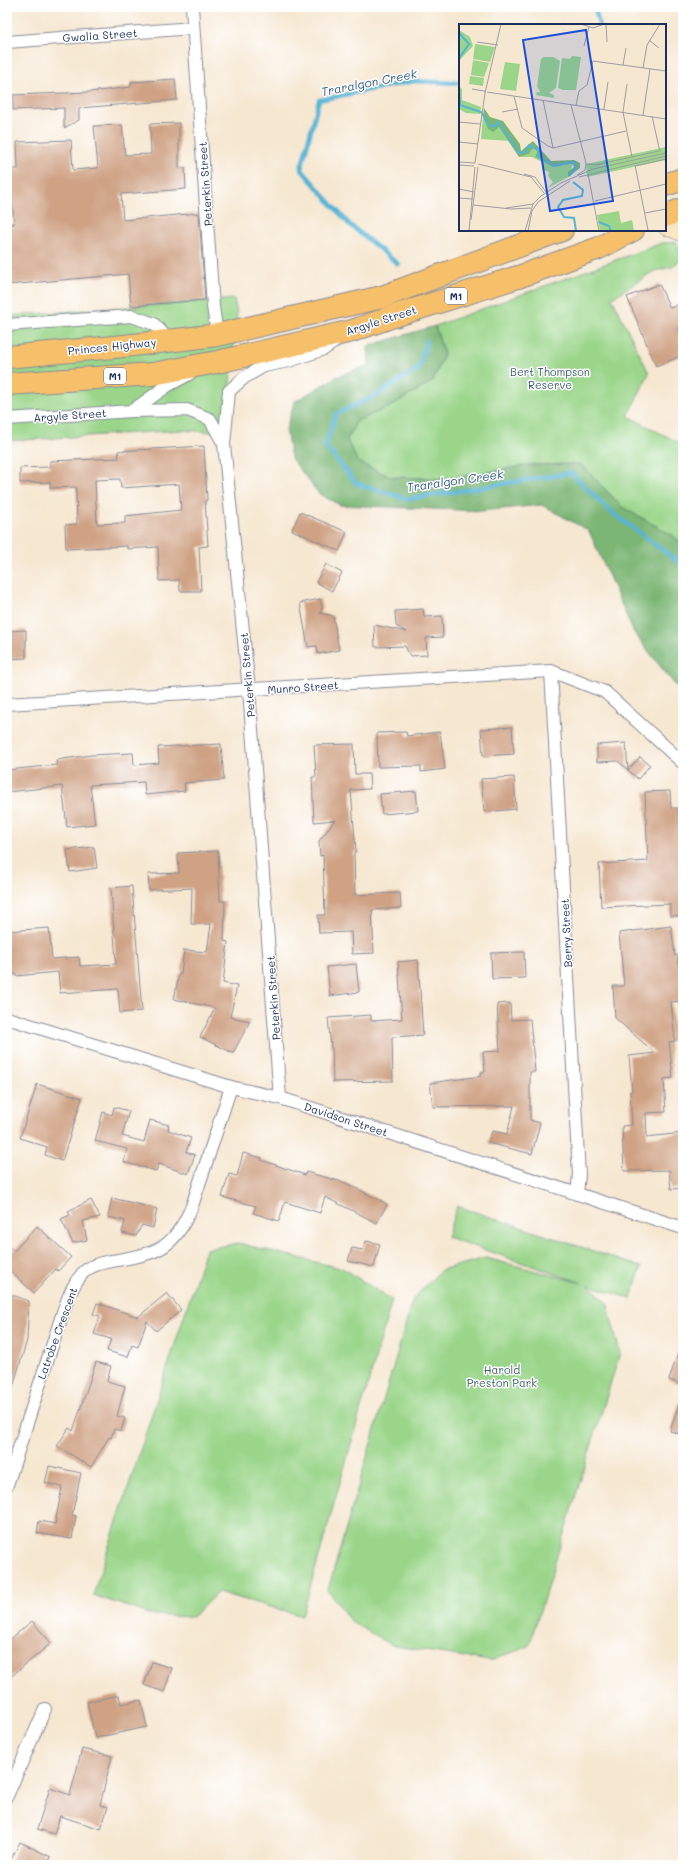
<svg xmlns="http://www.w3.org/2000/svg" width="690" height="1872" font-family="Mali,sans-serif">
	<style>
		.green { fill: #9ad589; stroke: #5a8274 }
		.forest { fill: #7bb675; stroke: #4b726a }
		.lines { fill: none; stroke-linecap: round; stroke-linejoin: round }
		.stream { stroke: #57b4d5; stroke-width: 4.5 }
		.building { fill: #cfa284; fill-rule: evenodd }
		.street-casing { stroke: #888b97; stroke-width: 14 }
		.secondary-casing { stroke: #888b97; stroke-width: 18 }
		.highway-casing { stroke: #888b97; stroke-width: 24 }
		.street { stroke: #fff; stroke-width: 12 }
		.secondary { stroke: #fbe6c4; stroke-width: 17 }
		.highway { stroke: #f6c06b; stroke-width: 22 }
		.labels { text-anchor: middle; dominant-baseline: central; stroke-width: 3; stroke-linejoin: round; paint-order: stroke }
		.shield { fill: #fff; stroke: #5f6d8e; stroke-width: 1 }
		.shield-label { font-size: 10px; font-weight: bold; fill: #1b2f5e }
		.street-label { font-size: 11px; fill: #1b2f5e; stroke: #fff }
		.park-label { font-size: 11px; fill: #41616b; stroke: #fff }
		.water-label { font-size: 12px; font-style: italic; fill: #305e88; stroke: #fff }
		.inset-river { fill: none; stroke: #57b4d5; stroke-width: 2 }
		.inset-road { fill: none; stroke: #9e9da2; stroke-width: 1 }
		.view { fill: #1d4ed8; fill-opacity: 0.15; stroke: #1d4ed8; stroke-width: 2 }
		.inset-edge { fill: none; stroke: #1b2f5e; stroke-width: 2 }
	</style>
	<rect width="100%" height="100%" fill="#fff"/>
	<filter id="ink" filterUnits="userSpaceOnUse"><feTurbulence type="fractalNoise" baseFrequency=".025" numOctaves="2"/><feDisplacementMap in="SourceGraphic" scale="8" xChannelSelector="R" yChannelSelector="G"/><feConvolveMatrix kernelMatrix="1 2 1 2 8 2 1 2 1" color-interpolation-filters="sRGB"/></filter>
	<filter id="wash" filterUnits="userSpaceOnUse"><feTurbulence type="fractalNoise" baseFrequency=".012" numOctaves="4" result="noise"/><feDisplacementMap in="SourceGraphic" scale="16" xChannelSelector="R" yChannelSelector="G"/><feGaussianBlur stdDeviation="0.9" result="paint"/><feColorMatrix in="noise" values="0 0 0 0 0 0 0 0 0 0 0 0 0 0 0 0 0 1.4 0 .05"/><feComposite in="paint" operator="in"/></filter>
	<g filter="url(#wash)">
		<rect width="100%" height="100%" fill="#f6e7d0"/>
		<g class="green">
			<path d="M677,242l4,17 -9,8 -18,4 -42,27 37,75 -21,43 55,29v100l-11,-10 -50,-28 -41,-43 -52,1 -81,14 -57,-2 -33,-15 -11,-22 10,-19 32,-14 44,-26 11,-27 -9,-28 227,-83z"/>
			<path d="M234,299l3,14 -12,120 -43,-3 -175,11v-125z"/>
			<path d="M457,1206l184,61 -10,32 -42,-14 18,17 13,51 -91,293 -39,15 -96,-15 -43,-24 -23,-32 85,-291 28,-29 45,-12 96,25 -135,-46z"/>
			<path d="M238,1243l106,26 48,31 -90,316 -84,-24 -26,25 -40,-2 -59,-20 113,-346z"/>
		</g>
		<path class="forest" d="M435,326l9,28 -11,27 -44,26 -32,14 -10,19 11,22 33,15 57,2 81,-14 52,-1 41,43 50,28 11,10v150l-49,-62 -45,-102 -47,-26 -61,6 -141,-6 -21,-11 -28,-36 -5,-28 8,-28 42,-25 33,-12 -1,-19z"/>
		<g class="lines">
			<g class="stream">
				<path d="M595,7l4,18"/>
				<path d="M398,264l-49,-40 -48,-55 18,-69 95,-19 46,2"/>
				<path d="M426,341l-7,27 -40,26 -43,20 -11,32 32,38 51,15 163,-26 39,38 73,54"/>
			</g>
		</g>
		<g id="blocks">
			<g class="building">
				<path d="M175,79l2,21 -98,8v12l-15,8v-20l-51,2v-15l77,-3 41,-5v-5z"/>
				<path d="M179,123v45h6l1,21 -65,5 2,26 76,-7 6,87 -74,6 -3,-32 -121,11v-61h7l-2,-25 -5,1v-31h11l-1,-27 54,-2 2,30 25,-2 -4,-42 28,-1 3,30 26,-1 -1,-30z"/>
				<path d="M659,284l11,24 13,-5v22l-5,3 5,13v14l-27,11 -29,-69z"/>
				<path d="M204,446l3,54 -2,1 3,45 -9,1 2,44h-21l-1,-11 -20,1 -1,-34 -31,2v-3l-61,3 -1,-24 12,-1 -1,-37 -26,1v-6l-30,1v-15l30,-1v-6l69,-3 -1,-7zM120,479l1,9 58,-4 2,26 -56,6v7l-28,1 -2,-44z"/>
				<path d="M300,512l47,20 -8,19 -47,-21z"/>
				<path d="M326,564l16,9 -10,18 -16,-9z"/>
				<path d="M320,599l2,9 -2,5 13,3 6,34 -21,4 -1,-8 -9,1 -8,-44z"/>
				<path d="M423,609l1,8 18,-1 1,21 -17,1 1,17 -17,1 -5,-10 -30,1 -1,-22 33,7 -11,-6 -1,-15z"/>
				<path d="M26,630v28l-19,1v-28z"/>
				<path d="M512,727l2,27 -31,2 -2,-27z"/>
				<path d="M406,732l1,4 33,-4 5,37 -24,3v-6l-43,1 -1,-34z"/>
				<path d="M626,743l2,27 -10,-9 -21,1v-17z"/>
				<path d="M221,744l3,36 -40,3 1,8 -40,4 -1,-13 -54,3 5,39 -28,3 -5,-41 -55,6v-22l50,-5 -1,-5 35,-5 42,-2 1,12 25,-2 -1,-16z"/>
				<path d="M354,744l1,30h14l1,15 -19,1 5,62h-2l1,43 45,-2 1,15 -29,2 2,43 -22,1 -1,-22 -32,1 -1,-18h7l-2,-60 -3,1 -1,-15 16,-21 -21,2 -2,-45h4l-2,-32z"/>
				<path d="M640,757l10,8 -12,14 -10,-9z"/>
				<path d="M514,777l2,32 -32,3 -3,-33z"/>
				<path d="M416,791l2,20 -36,3 -2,-20z"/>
				<path d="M670,791l1,17h12v108h-13v-12l-69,3 -2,-43 49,-3 -3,-69z"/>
				<path d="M94,847l3,21 -27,4 -3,-22z"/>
				<path d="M218,851l2,50h5l-1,40 4,1 -5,41 14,3 -7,31 20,4 -17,32 -33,-16 15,-29 -41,-9 5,-25h2l3,-24 23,2 4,-28h-20l1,-36 -43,2 -1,-16 31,-1 -1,-20z"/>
				<path d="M132,886l10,125 -22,2 -2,-24 -58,4 -2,-21 -42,4v-2l-9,-1v-42l42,-3 3,31 27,-2 1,9 36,-2 -5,-76z"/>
				<path d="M671,926l4,30 2,-1 4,27h2v19l-12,1 4,39 -6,1 4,36 -9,1 2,33 -20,1 1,24 36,-4v55l-12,1 -2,-19 -45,1 -2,-45 10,-1 -2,-34h2l-3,-35 26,-3 -40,-35 -2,-32h11l-5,-53z"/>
				<path d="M524,952l1,26 -33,1 -1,-26z"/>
				<path d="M418,960l5,75 -31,2 1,44 -60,1 -1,-34h-1l-3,-30 43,-3v6l31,-2 -4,-57z"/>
				<path d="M356,964l3,28 -29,4 -3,-29z"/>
				<path d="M510,1003l1,17 19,-1 5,53h-5v48l10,3 -8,31 -44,-11 4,-12 15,3 7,-28 -81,1 -3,-24 51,-7v-4h4l-2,-20 17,-1 -3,-47z"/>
				<path d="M37,1084l45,14 -20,63 -17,-6 2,-8 -27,-9z"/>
				<path d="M114,1107l15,4 -7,25 22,6 6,-22 19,5 -1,5 23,8 -5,14 9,3 -7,19 -29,-10 -3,7 -32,-9 3,-13 -32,-8 8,-29 9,3z"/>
				<path d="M243,1153l19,5 -1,2 44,15 1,-3 40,11 41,21 -10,19 -52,-26 -5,16 -35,-11 -6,19 -26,-8 3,-7 -34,-9 7,-23 8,2z"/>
				<path d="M112,1198l45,11 -4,19 -11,-3 -6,11 -14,-3 3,-12 -17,-4z"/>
				<path d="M91,1200l9,17 -17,4 4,19 -14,3 -12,-24 9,-4 -2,-4z"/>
				<path d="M37,1226l34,31 -13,14 -2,-2 -22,24 -27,-25v-23l7,6z"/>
				<path d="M366,1241l14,3 -6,23 -26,-6 4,-13 11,2z"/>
				<path d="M7,1293l22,8 -2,39 -17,57h-3z"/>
				<path d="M167,1293l14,17 -25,21 -9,-10 -9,26 -6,-2 -4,12 -21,-6 4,-12 -17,-5 6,-18 -7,-2 4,-11 41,14z"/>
				<path d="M681,1344h2v41l-14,-5z"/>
				<path d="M96,1362l15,4 -4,15 18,5 -8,30 8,2 -4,13 -7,-2 -3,9 -2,-1 -18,30 -34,-21 12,-18 4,3z"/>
				<path d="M681,1398l2,1v36l-13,-4z"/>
				<path d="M49,1466l32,7 -9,42 4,1 -4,23 -35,-6 2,-12 16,3 7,-37 -17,-4z"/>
				<path d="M32,1621l19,22 -44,37v-38z"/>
				<path d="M152,1662l20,6 -8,24 -20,-7z"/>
				<path d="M119,1695l2,9 20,-4 6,27 -52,11 -8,-36z"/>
				<path d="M82,1749l30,7 -12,49 8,2 -7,22 -41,-13 -6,18 -17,-5 13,-41 20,7z"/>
				<path d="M20,1842l31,15 -4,8h-39z"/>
			</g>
		</g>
	</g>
	<g filter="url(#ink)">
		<use href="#blocks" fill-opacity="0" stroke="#888b97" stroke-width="1"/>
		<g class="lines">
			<defs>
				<g id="street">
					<path d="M192,7l21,299 4,29"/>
					<path d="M7,42l186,-14"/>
					<path d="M7,325l125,-9 22,8 15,16"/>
					<path d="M132,411l35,-25 22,-12"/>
					<path d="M7,419l125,-8 55,-1 23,9 14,25"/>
					<path d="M551,671l28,504 -2,19"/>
					<path d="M7,704l544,-33 54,21 78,71"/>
					<path d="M7,1018l224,69 49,11 403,130"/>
					<path d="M280,1098l-31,-408 -25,-246 5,-53 16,-14 19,-11 25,-5 35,-12 13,-9"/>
					<path d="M7,1485l56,-173c5,-13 9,-27 19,-38 8,-9 19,-11 30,-13 45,-8 61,-10 80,-55l39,-119"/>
					<path d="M7,1796l38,-87"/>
				</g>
				<path id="secondary" d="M665,226l18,7"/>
				<g id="highway">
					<path d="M665,185l18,-6"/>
					<path d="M665,216l18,-7"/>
					<path d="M7,357l117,-11 69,-8 24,-3 66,-15 99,-23 180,-67"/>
					<path d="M7,384l146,-10 69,-13 130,-30 39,-14 130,-41 78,-28 34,-18"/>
				</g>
			</defs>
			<use href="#street" class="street-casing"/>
			<use href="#secondary" class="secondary-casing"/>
			<use href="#highway" class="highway-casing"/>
			<use href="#street" class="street"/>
			<use href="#secondary" class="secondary"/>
			<use href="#highway" class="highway"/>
		</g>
	</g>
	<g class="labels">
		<g class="shield">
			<rect x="445" y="288" width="22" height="16" rx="3"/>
			<rect x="104" y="368" width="22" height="16" rx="3"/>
		</g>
		<g class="shield-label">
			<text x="456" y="296">M1</text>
			<text x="115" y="376">M1</text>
		</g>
		<g class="street-label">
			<text transform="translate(100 35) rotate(-4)">Gwalia Street</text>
			<text transform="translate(205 184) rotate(-94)">Peterkin Street</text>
			<text transform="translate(381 320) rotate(-18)">Argyle Street</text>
			<text transform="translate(112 346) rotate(-6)">Princes Highway</text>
			<text transform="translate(70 415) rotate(-4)">Argyle Street</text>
			<text transform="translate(247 675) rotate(-95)">Peterkin Street</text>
			<text transform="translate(303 687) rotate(-4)">Munro Street</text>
			<text transform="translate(566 933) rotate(-93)">Berry Street</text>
			<text transform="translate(273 998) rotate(-94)">Peterkin Street</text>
			<text transform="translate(346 1119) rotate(18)">Davidson Street</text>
			<text transform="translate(57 1333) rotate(-70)">Latrobe Crescent</text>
		</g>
		<g class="park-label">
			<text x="550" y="371">Bert Thompson<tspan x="550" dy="13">Reserve</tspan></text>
			<text x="502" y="1369">Harold<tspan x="502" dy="13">Preston Park</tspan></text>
		</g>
		<g class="water-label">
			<text transform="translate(369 82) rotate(-11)">Traralgon Creek</text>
			<text transform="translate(455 480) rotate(-8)">Traralgon Creek</text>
		</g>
	</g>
	<g transform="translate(459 24)">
		<rect width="207" height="207" fill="#f6e7d0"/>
		<path d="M0,6l11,7 3,9 -14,15zM16,20l20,3 -5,15 -17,-3zM113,32l9,1 -5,33h-13l-5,-2 4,-30 8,1zM85,33h9l7,4 -4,27 -7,5 5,2v3l-18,-3 1,-3h3l-3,-6 4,-27zM14,36l16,3 -5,14 -13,-2zM46,38l15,2 -4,27 -16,-2zM11,52l14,2 -1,8 -14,-2zM0,62l3,3v11l19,7 -1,7 -14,-1 -7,-4zM24,92l3,5 13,5 11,15 -29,-2zM75,123l3,5 -2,5 18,10 20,-3 -5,13 -20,11 5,-6 -5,-6 1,-4 -7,-3v-7l-10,-5h-13l10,-3zM207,123v13l-79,17 -1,-13zM160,187l2,12 11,-3 2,11h-34l-3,-16z" fill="#9ad589"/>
		<path d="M25,84l6,9 13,4 17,23 1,7 12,-10 18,20 23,-1 6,3v5l-12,9v-5l6,-5 -1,-3 -20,3 -18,-10 2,-5 -3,-5 -5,7 -10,3 -20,-30 -6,5 -5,-3 -5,-13z" fill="#7bb675"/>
		<path class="inset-river" d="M0,9l10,11 -10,14M0,65l1,16 21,7 8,13 5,2 4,-5 21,31 6,-1 4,-7 11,6 -2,5 16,10 19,-4 3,6 -7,8M114,158l10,8 -1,6 -19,4 -5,7 6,10 10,1 2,13M140,198l10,4 2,5"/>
		<path class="inset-road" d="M122,0l12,4 11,-4M147,0l1,18M190,16l10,8M18,18l21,3M125,22l5,-19M164,41l3,-17M184,44l4,-23 13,-21M13,65l12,2M26,66v3l16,-69M28,68l179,27M55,72l8,32 26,18 5,2 73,-17M84,76l10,48M112,81l15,58 -1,7 -8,5M117,81l3,-14 8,-6 6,-24 73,10M145,85l4,-27M43,88l16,-3M164,88l9,45M164,88l4,-28M184,91l7,-46M193,92l8,36M0,98l21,2M0,118l19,2M0,138l16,1M16,139l10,-70M19,140l53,13 13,16M128,140l8,1 64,-14M0,141l15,1M176,141l13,65M176,142l31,-7M65,150l11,3 11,15M129,150l11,57M120,153l87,-21M0,165l15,3M0,174l14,1M136,177l71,-17M14,181l38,4 20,-1M47,184l27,-4M186,189l21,-4M12,196l7,-53M10,207l6,-64M66,207l8,-27 8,-8 20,-13 32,-14 73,-16M69,207l4,-20 6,-9 32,-21"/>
		<path class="view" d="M127,6l27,171 -63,10 -27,-171z"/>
		<rect width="207" height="207" class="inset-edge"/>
	</g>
	<rect width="690" height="1872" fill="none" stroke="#fff" stroke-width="24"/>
</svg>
